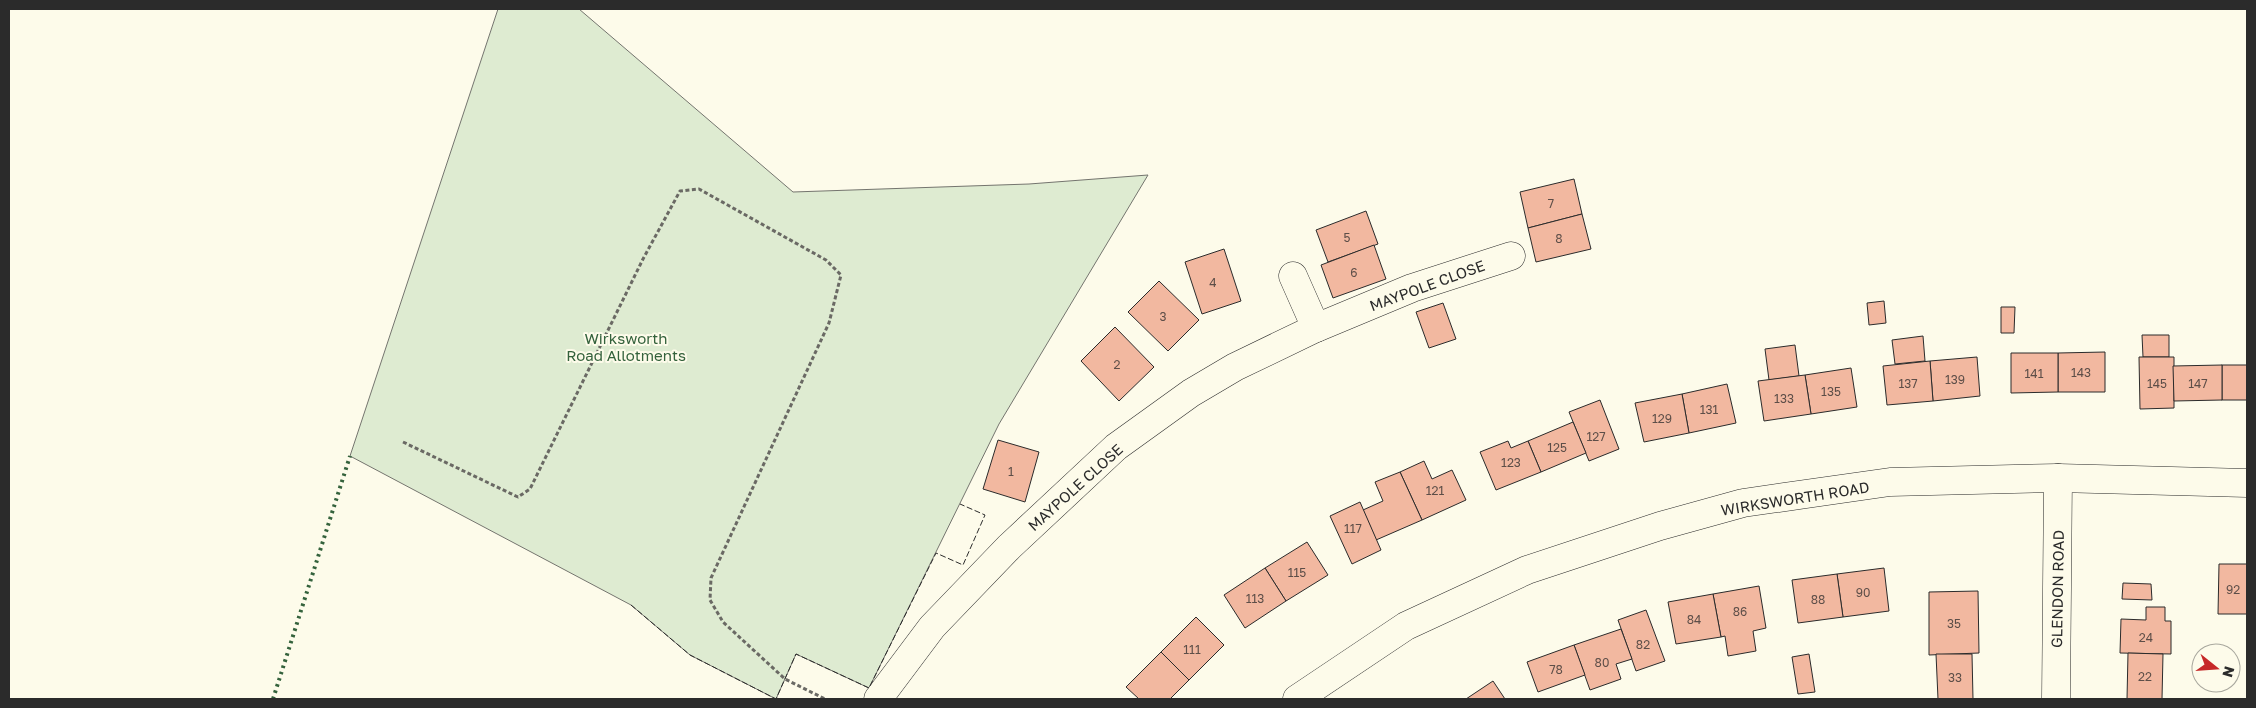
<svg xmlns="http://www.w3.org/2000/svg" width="2256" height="708" font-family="'Golos Text',sans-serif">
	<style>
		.green { fill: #deebd1; stroke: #74746e }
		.building { fill: #f2b8a0; stroke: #2b2b2b }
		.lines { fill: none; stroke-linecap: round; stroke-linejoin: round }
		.minor-casing { stroke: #2b2b2b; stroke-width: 29 }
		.path { stroke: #6a6964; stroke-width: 3; stroke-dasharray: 4 2.5; stroke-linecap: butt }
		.minor { stroke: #fdfbea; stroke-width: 28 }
		.hedge { stroke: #34623c; stroke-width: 4; stroke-dasharray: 2.5 4; stroke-linecap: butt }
		.fence { stroke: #2b2b2b; stroke-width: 1; stroke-dasharray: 6 2.5; stroke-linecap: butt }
		.labels { text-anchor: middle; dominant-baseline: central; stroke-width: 4; stroke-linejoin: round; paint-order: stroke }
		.number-label { font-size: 12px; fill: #5d4e48 }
		.street-label { font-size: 15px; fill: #2b2b2b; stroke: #fdfbea }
		.park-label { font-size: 15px; fill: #34623c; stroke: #fdfbea }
	</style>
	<rect width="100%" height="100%" fill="#fdfbea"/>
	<path class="green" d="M498,9h81l214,183 236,-8 119,-9 -149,249 -130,264 -73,-34 -20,45 -86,-44 -59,-50 -281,-149z"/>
	<g class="building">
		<path d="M1574,179l8,35 -54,14 -8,-36z"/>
		<path d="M1366,211l12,33 -50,18 -12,-32z"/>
		<path d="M1582,214l9,35 -55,13 -8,-34z"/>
		<path d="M1374,245l12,34 -53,19 -12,-33z"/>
		<path d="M1224,249l17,52 -39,13 -17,-52z"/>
		<path d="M1159,281l40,39 -31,31 -40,-39z"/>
		<path d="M1884,301l2,22 -17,2 -2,-22z"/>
		<path d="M1443,303l13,36 -27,9 -13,-36z"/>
		<path d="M2001,307h14l-1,26h-13z"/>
		<path d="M1115,327l39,40 -35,34 -38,-40z"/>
		<path d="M2142,335h27v22h-26z"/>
		<path d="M1923,336l2,25 -30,3 -3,-24z"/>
		<path d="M1795,345l4,31 -30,4 -4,-31z"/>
		<path d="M2105,352v40h-47v-39z"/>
		<path d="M2011,353h47v39l-47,1z"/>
		<path d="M1977,357l3,39 -47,5 -3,-40z"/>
		<path d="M2139,357h35v51l-34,1z"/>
		<path d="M1930,361l3,40 -46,4 -4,-39z"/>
		<rect x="2222" y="365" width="25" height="35"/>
		<path d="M2222,365v35l-48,1 -1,-35z"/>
		<path d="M1851,368l6,39 -46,7 -6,-39z"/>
		<path d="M1805,375l6,39 -47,7 -6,-40z"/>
		<path d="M1727,384l9,39 -47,10 -7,-39z"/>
		<path d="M1682,394l7,39 -45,9 -9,-39z"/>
		<path d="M1600,400l19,49 -30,12 -20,-49z"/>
		<path d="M1573,422l13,31 -45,19 -13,-31z"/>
		<path d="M998,440l41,12 -14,50 -42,-13z"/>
		<path d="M1508,441l3,7 17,-7 13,31 -45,18 -16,-38z"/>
		<path d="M1424,461l8,18 20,-9 14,30 -44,20 -22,-48z"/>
		<path d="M1400,472l22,48 -46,20 -13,-30 20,-9 -8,-19z"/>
		<path d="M1360,502l21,48 -29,14 -22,-48z"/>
		<path d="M1307,542l21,33 -42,26 -21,-33z"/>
		<path d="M2219,564h28v50h-29z"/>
		<path d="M1265,568l21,33 -41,27 -21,-33z"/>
		<path d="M1884,568l5,43 -46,6 -6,-43z"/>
		<path d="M1837,574l6,43 -45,6 -6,-43z"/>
		<path d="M2123,583l28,1 1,16 -30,-1z"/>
		<path d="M1759,586l7,42 -13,3 3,20 -28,5 -3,-20 -4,1 -8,-43z"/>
		<path d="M1978,591l1,62 -50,2v-63z"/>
		<path d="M1713,594l8,43 -45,7 -8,-42z"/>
		<path d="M2146,607h19v14h6v33l-51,-1 1,-34 25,1z"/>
		<path d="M1646,610l19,51 -29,10 -18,-51z"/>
		<path d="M1196,617l28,28 -35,35 -28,-28z"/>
		<path d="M1621,629l11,30 -16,5 5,15 -31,11 -16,-45z"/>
		<path d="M1574,645l11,30 -47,17 -11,-30z"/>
		<path d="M1161,652l28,28 -19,19h-31l-13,-12z"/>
		<path d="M2128,653l35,1 -1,45h-35z"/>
		<path d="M1809,654l6,38 -17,2 -6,-37z"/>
		<path d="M1936,654h36l1,45h-35z"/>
		<path d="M1493,681l12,18h-39z"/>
	</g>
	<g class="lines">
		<defs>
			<g id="minor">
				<path d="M1293,276l23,52"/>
				<path d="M878,699l54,-72 77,-80 107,-100 75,-54 44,-26 81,-39 96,-40 99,-32"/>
				<path d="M1297,699l109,-73 121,-56 133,-44 83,-23 147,-21 168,-4 189,5"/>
				<path d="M2056,699l2,-221"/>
			</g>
		</defs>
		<use href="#minor" class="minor-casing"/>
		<path class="path" d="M403,442l115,55 12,-8 113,-230 37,-68 19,-2 127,71 15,15 -12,48 -118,255 -1,22 13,22 62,57 40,20"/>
		<use href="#minor" class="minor"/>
		<path class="hedge" d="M273,699l77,-243"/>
		<path class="fence" d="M631,605l59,50 86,44 20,-45 73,34 67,-135 27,12 22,-50 -25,-11"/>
	</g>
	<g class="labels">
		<g class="number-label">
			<text x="1551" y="203">7</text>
			<text x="1347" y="237">5</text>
			<text x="1559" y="238">8</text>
			<text x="1354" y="272">6</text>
			<text x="1213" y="282">4</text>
			<text x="1163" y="316">3</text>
			<text x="1117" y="364">2</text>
			<text x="2081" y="372">143</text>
			<text x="2034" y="373">141</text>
			<text x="1955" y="379">139</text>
			<text x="1908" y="383">137</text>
			<text x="2157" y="383">145</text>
			<text x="2198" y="383">147</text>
			<text x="1831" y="391">135</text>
			<text x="1784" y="398">133</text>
			<text x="1709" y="409">131</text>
			<text x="1662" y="418">129</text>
			<text x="1596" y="436">127</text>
			<text x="1557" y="447">125</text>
			<text x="1511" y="462">123</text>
			<text x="1011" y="471">1</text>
			<text x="1435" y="490">121</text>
			<text x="1353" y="528">117</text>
			<text x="1297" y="572">115</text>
			<text x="2233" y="589">92</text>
			<text x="1863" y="592">90</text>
			<text x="1255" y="598">113</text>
			<text x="1818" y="599">88</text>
			<text x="1740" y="611">86</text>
			<text x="1694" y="619">84</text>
			<text x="1954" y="623">35</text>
			<text x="2146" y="637">24</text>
			<text x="1643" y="644">82</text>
			<text x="1192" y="649">111</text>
			<text x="1602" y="662">80</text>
			<text x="1556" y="669">78</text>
			<text x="2145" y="676">22</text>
			<text x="1955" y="677">33</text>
		</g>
		<g class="street-label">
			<text transform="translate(1427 285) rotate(-20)">MAYPOLE CLOSE</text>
			<text transform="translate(1075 487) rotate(-42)">MAYPOLE CLOSE</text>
			<text transform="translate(1795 498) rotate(-9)">WIRKSWORTH ROAD</text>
			<text transform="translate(2057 589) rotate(-89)">GLENDON ROAD</text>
		</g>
		<g class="park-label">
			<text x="626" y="338">Wirksworth<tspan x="626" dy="17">Road Allotments</tspan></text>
		</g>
	</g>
	<rect width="2256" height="708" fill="none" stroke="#2b2b2b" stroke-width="20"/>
	<g transform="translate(2216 668) rotate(107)"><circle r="24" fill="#fdfbea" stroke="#a9a89e"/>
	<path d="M0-4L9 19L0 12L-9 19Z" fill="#c62828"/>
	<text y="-8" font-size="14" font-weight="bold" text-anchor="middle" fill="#2b2b2b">N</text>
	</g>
</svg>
